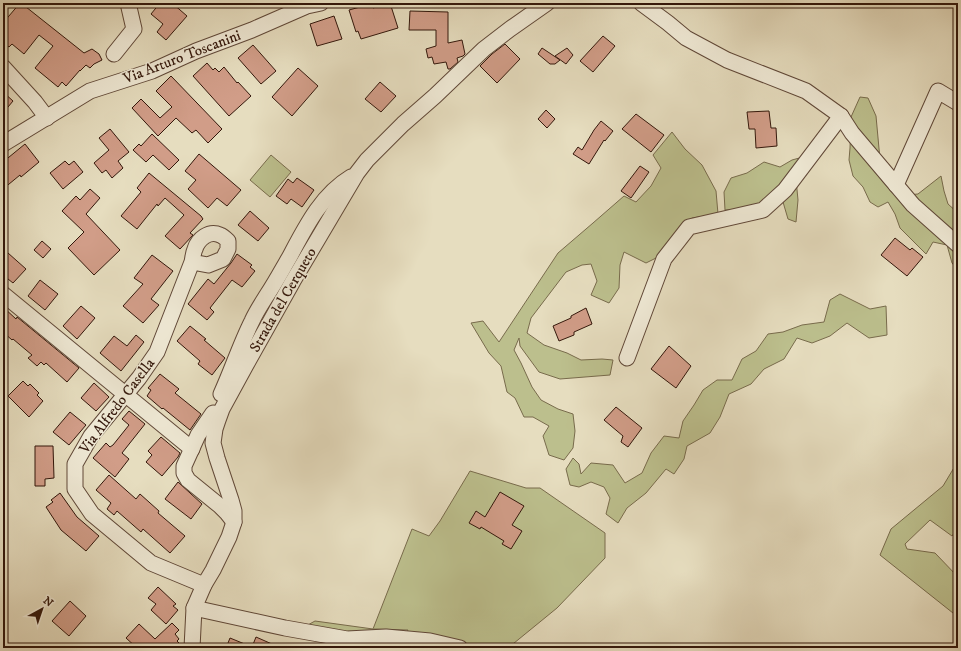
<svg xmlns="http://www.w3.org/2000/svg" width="961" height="651" font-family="'IM FELL DW Pica',serif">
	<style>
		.green { fill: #bcbf8d; stroke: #786b4c }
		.building { fill: #d19d88; stroke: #33170b }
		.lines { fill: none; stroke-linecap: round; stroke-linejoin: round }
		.minor-casing { stroke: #604838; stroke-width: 17 }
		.minor { stroke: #efe9d5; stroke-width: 15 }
		.labels { text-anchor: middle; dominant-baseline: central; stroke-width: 3; stroke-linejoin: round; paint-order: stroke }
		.street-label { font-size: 15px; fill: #33170b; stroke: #efe9d5 }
	</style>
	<rect width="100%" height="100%" fill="#e6ddbf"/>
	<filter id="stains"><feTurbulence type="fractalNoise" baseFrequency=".005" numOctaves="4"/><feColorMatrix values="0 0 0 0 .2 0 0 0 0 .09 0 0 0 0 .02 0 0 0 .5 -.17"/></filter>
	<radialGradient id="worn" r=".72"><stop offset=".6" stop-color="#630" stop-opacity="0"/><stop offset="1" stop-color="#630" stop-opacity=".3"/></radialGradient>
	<g class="green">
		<path d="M860,97l8,1 8,18 6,65 14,15 22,-2 23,-18 3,15 4,13 10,9v57l-6,-7 -5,-18 -14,-3 -7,12 -26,-26 -5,-14 -7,-12 -10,5 -8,-5 -7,-15 -10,-11 -4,-16 1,-12 1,-31z"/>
		<path d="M672,132l13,17 17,16 14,26 2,23 -26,4 -15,13 -17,25 -14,7 -22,-11 -4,13 -1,23 -10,15 -18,-8 6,-14 -6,-17 -9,1 -16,7 -35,46 -4,15 17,12 23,8 14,7 21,-1 11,1 -3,15 -50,4 -21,-7 -19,-26 -1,-8 -5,12 7,13 11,24 9,13 17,9 15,5 2,17 -2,17 -9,12 -15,-5 -6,-19 6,-10 -16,-9h-9l-9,-19 -8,-6 -6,-26 -12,-13 -18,-30 12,-2 16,21 59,-89 35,-30 31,-27 12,6 15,-16 10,-18 -8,-13z"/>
		<path d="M271,155l20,17 -21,25 -20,-17z"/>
		<path d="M803,157l-8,12 3,31 -2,22 -8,-3 -5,-17 -12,-2 -25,9 -21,1 -1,-18 7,-14 16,-5 17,-11 16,5 12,-7z"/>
		<path d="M840,294l30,15 16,-3 1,29 -18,3 -22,-15 -17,13 -18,7 -15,-5 -13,21 -20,10 -13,15 -22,10 -9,23 -10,16 -23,13 -3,13 -10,15 -8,-5 -20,24 -19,15 -9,15 -12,-9 4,-16 -6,-11 -13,-5 -12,5 -9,-2 -4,-16 7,-11 6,6 2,10 10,-11 22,2 12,18 17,-10 9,-20 13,-17 15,2 4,-17 11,-16 9,-15 14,-10h15l10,-21 14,-8 12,-17 15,-2 19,-7 22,-3 6,-22z"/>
		<path d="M958,461v67l-6,8 -22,-16 -25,24 2,5 28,4 23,24v40l-78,-62 11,-26 52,-43z"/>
		<path d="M470,471l56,17h14l65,45v25l-48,50 -49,40h-88l-20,-4 8,-14 -34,-1 2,12h-7l-1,5 -59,-9 -3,-11 9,-5 58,8 39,-100 17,7 11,-15z"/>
	</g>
	<g class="building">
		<path d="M20,3h1l63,50 8,-4 7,5 3,6 -8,4 -4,4 -4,-3 -6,6v-1l-14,16 -4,-4 -4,5 -23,-19 18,-22 -14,-11 -15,19 -12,-10 -3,3 -6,-4v-20z"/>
		<path d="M160,3h12l15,13 -21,24 -9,-8 6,-8 -12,-10z"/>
		<path d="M390,3l8,25 -37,11 -3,-8 -2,1 -7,-22 22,-6 2,4z"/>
		<path d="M410,11l38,1v31l14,-3 3,14 -2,2 -6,2 1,4 -8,7h-2l-2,-7 -12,2 -2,-7 -4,1 -2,-9 10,-3v-16h-27z"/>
		<path d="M334,16l8,23 -25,7 -7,-22z"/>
		<path d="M603,36l12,10 -22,26 -13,-11z"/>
		<path d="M505,44l15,15 -23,24 -17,-17 12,-12z"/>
		<path d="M253,45l23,26 -15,13 -23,-26z"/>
		<path d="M542,48l18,12 -5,4h-5l-12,-10z"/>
		<path d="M567,48l6,7 -7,9 -11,-8z"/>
		<path d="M207,63l6,7 2,-2 4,4 5,-5 13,16 1,-1 13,14 -22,20 -36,-40z"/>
		<path d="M298,68l20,18 -26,30 -20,-19z"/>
		<path d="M171,76l51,53 -14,14 -12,-13 -4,3 -16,-15 -18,18 -26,-28 9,-9 19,19 12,-11 -16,-16z"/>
		<path d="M380,82l16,14 -15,16 -16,-13z"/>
		<path d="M3,92l10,9 -10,12z"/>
		<path d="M546,110l9,9 -8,9 -9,-9z"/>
		<path d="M769,111l2,17h5l1,18 -21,2 -1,-19h-6l-2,-17z"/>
		<path d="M636,114l28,21 -13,17 -29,-23z"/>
		<path d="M601,121l12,10 -8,10 -1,-1 -15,24 -16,-10 5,-7 4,3 12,-20z"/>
		<path d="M110,129l19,23 -11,9 5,7 -11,10 -6,-8 -4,3 -8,-10 15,-13 -10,-12z"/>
		<path d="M152,134l27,26 -10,10 -16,-15 -7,7 -13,-12 6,-6 2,2z"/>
		<path d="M25,144l14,18 -18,15 -1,-2 -17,14v-27z"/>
		<path d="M199,154l42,36 -14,16 -10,-8 -9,10 -20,-19 8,-9 -11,-9z"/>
		<path d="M65,161l4,4 5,-4 9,11 -20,17 -13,-16z"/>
		<path d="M640,166l9,6 -18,26 -10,-7z"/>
		<path d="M149,173l52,43 2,3 -13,14 3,2 -13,14 -15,-13 19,-21 -19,-17 -7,8 -1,-2 -20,25 -16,-13 20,-24 -4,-4z"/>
		<path d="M297,178l17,12 -12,17 -11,-8 -4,5 -11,-8 12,-17 5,4z"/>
		<path d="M90,189l10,9 -14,16 34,36 -26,25 -26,-27 16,-16 -22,-21 14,-15 4,4z"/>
		<path d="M250,211l19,17 -11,13 -20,-16z"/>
		<path d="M895,238l15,12 2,-2 11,9 -16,19 -26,-21z"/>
		<path d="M42,241l9,8 -8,9 -9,-8z"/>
		<path d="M8,253l18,16 -13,14 -10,-8v-17z"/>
		<path d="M237,254l15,11 -2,2 5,4 -13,16 -10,-7 -22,28 4,4 -7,8 -19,-16 20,-25 6,5 17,-21z"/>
		<path d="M152,255l21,16 -22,28 8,6 -16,18 -20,-17 20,-22 -9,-6z"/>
		<path d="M40,280l18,14 -13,16 -17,-14z"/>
		<path d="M81,306l14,12 -18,21 -14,-13z"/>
		<path d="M3,307l13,12 1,-2 62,51 -12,14 -21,-19 -2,2 -3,-3 -4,4 -9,-8 4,-3 -19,-16 -1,1 -9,-8z"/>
		<path d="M586,308l6,16 -18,8v3l-15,6 -6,-15 18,-8v-2z"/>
		<path d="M190,326l16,13 -2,1 21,18 -13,17 -14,-11 2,-3 -23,-20z"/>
		<path d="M136,335l8,7 -23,29 -21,-18 14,-17 13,10z"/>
		<path d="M669,346l22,20 -15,22 -25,-19z"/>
		<path d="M160,374l19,15 -4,4 26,21 -11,16 -27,-22 -1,1 -15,-13 4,-6 -3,-2z"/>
		<path d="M23,381l5,5 2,-2 9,9 -2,2 6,6 -14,16 -21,-21z"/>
		<path d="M94,383l15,14 -13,14 -15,-13z"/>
		<path d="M616,407l26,21 -14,19 -7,-5 2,-6 -19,-16z"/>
		<path d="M129,411l16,13 -23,29 7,6 -14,18 -22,-19 13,-15 4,4 3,-2 16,-20 -7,-6z"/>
		<path d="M70,412l16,13 -17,20 -16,-13z"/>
		<path d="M161,437l19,16 -2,4 -16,19 -16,-14 6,-7 -4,-4z"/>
		<path d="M35,446h18l1,32 -9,1v7h-10z"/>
		<path d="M109,475l27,24 4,-5 19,17 -1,2 27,23 -15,17 -27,-24 -2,3 -24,-21 -3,4 -7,-6 4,-6 -15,-13z"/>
		<path d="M178,482l24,22 -11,15 -26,-20z"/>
		<path d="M500,492l24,14 -12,19 10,6 -11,18 -9,-5 2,-3 -23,-14 -1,2 -11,-6 7,-12 9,6z"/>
		<path d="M60,493l17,24 22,19 -13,15 -25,-21 -15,-23 7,-5 -2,-2z"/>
		<path d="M158,587l18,17 -3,2 5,4 -12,14 -15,-14 5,-6 -8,-6z"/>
		<path d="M70,601l16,15 -17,20 -17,-15z"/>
		<path d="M172,623l7,7 -4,4 4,5 -2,2 6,6v1h-37l1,-1 -4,-4 -4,5h-2l-11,-10 13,-14 16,15z"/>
		<path d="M256,637l25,11h-55l4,-10 22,9z"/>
	</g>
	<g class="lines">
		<defs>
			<g id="minor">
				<path d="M641,3l27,20 18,15 41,22 79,31 35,25 11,17 61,72 45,40"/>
				<path d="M114,54l20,-25 -6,-26"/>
				<path d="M3,67l32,35 12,16"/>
				<path d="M3,144l87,-53 62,-20 44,-20 56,-21 55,-24 14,-3"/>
				<path d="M896,185l42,-94 20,12"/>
				<path d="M192,262l16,3 15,-6 5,-10v-8c-2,-2 -5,-5 -8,-6 -11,-5 -22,4 -25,14 -2,4 -2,9 -3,13l-35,90 -18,26 -48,58 -16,28v25l17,25 59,49 53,22"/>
				<path d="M3,294l189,155"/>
				<path d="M627,358l37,-99 25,-32 74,-17 22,-20 56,-74"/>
				<path d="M221,394c11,-24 19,-49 31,-73 4,-9 10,-18 15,-26 8,-12 15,-25 22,-37 16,-30 32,-63 62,-81"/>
				<path d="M213,413l-15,22 -14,31v7l4,7 32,26 7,7 7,9"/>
				<path d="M194,608l91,20 62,11 39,-2 44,4 30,7"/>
				<path d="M192,648l2,-40 10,-23 9,-15 16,-33 5,-15v-11l-3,-11 -14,-42 -4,-15 2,-14 3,-9 4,-11 24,-44 47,-84 64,-108 10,-13 36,-36 32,-28 49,-47 26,-20 37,-26"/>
			</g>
		</defs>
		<use href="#minor" class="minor-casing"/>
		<use href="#minor" class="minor"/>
	</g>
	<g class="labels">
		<g class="street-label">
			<text transform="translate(182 57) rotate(-21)">Via Arturo Toscanini</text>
			<text transform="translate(283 300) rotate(-60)">Strada del Cerqueto</text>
			<text transform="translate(117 406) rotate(-53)">Via Alfredo Casella</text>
		</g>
	</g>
	<rect width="961" height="651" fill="none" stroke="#e6ddbf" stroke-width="16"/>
	<rect x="4" y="4" width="953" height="643" fill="none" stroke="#33170b" stroke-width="2"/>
	<rect x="8" y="8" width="945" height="635" fill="none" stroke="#33170b"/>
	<g transform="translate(42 609) rotate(40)" stroke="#efe9d5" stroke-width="3" paint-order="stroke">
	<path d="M0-3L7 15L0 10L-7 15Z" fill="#33170b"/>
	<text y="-6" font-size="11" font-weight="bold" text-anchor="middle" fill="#33170b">N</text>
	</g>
	<rect width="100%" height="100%" filter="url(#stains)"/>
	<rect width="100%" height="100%" fill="url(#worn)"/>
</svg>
